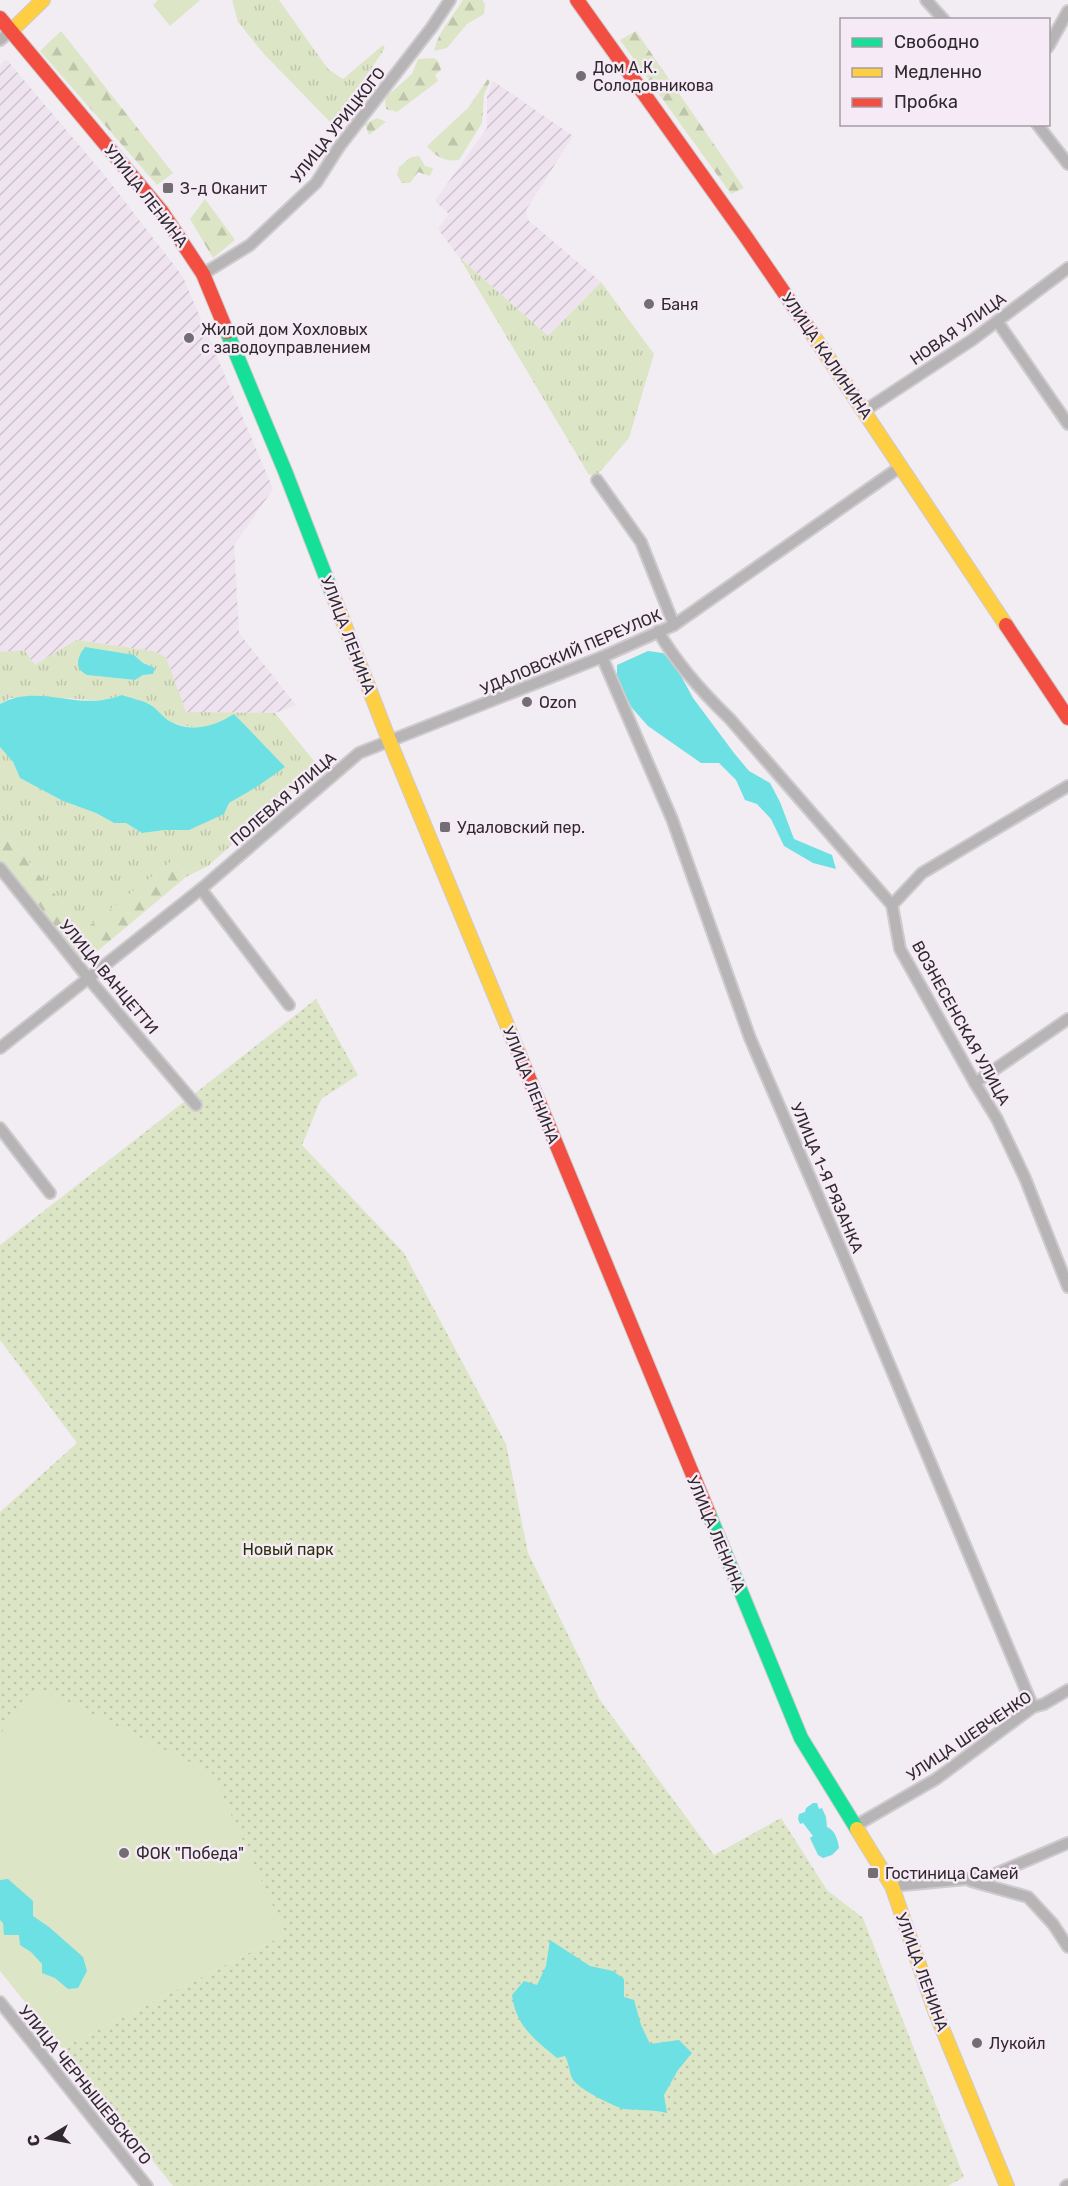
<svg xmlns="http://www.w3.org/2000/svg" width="1068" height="2186" font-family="Rubik,sans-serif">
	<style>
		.industrial { fill: url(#industrial-furrows) }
		.grass { fill: url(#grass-tufts); fill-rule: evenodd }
		.forest { fill: url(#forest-firs) }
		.park { fill: url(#park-dots) }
		.pitch { fill: #dde5c7 }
		.water { fill: #6ce0e3 }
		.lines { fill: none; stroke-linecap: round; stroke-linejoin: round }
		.street-casing { stroke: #cecbce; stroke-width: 14 }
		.fast-casing { stroke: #cecbce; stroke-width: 16 }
		.slow-casing { stroke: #cecbce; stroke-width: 16 }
		.jam-casing { stroke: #cecbce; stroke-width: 16 }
		.street { stroke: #b7b4b6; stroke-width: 10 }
		.fast { stroke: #16e098; stroke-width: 14 }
		.slow { stroke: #ffcf43; stroke-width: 14 }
		.jam { stroke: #f24e42; stroke-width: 14 }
		.poi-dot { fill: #736e73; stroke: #f5eaf5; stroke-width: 2 }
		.labels { text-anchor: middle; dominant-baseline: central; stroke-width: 5; stroke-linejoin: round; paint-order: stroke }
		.poi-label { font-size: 16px; fill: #2e2a2e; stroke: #f5eaf5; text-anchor: start }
		.street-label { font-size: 16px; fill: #2e2a2e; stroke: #f5eaf5 }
		.park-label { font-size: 16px; fill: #263107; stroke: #f5eaf5 }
	</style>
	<defs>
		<pattern id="industrial-furrows" width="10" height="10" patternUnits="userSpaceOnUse" patternTransform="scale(1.5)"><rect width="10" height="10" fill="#eee3ef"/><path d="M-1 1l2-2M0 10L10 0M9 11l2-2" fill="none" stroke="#ccc3cd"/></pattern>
		<pattern id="grass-tufts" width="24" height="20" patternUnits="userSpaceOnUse" patternTransform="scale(1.5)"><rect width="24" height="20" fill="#dde5c7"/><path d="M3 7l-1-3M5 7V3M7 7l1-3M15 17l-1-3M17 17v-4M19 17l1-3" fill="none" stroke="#bec5ab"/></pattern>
		<pattern id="forest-firs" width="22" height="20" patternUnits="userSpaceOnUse" patternTransform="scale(1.5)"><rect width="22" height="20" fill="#dde5c7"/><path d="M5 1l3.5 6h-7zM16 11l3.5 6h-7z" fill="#bec5ab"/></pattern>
		<pattern id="park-dots" width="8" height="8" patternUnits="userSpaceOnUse" patternTransform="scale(1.5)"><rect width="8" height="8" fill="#dde5c7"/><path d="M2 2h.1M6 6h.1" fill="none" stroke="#bec5ab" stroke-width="1.8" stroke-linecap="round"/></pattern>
	</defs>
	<rect width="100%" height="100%" fill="#f2edf2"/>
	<g class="industrial">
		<path d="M6,59l100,118 77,100 90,212 -39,56 5,88 57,72 -21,8 -89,-1 -20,-55 -13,-6 -77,-11 -41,25 -11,-15 -24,2v-587z"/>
		<path d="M493,81l80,55 -47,74 2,10 73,62 -53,54 -89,-79 -21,-28 11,-15 -14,-13 52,-73v-32z"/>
	</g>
	<g class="grass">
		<path d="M232,0h47l49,69 15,10 40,-34 2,3 -52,77 -69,-71 -26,-32z"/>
		<path d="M459,257l89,79 53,-54 53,72 -25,84 -31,36 -9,1z"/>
		<path d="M76,640l77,11 13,6 20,55 89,1 44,54 -111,99 -22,11 -13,-17 -89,70 -84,-103v-80l13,15 7,16 43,23 33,12 18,10h12l16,10 23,-3 64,-27 26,-15 -34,-65 -18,5 -19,-2 -14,-4 -20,-18 -28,-9 -20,6 -37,-3h-55l-10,6v-52l24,-2 11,15zM134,655l9,8 12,5 -2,6 -10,1 -8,5 -48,-5 -6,-3z"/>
	</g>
	<g class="forest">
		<path d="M463,0h19l3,4 -1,10 -17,10 -20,24 -13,3c5,-21 18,-33 29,-51z"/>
		<path d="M61,31l112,142 -16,12 -117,-134z"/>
		<path d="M636,31l108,157 -13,6 -111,-154z"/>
		<path d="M434,58l5,4 2,8 -6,5 3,6 -41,31 -11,-3 -1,-8 2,-5 25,-22 6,-15z"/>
		<path d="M488,79l2,2 -6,14 -2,28 -23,37c-14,2 -23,-3 -32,-14l41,-38z"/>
		<path d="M377,118l9,4 -17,13 -4,-11z"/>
		<path d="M419,156l6,10 8,2 -3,8 -12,-4 -8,11h-8l-5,-8 2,-8 12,-10z"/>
		<path d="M205,199l30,41 -22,18 -23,-39z"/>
		<path d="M0,827l84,103 89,-70 13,17 -104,87 -82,-103z"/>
	</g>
	<path class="park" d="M316,999l42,76 -37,24 -19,46 102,108 102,191 22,109 72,147 114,155 67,-37 46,72 36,28 101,259 -16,9h-775l-111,-138 224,-114 -286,-199v-223l77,-69 -77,-103v-95z"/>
	<g class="pitch">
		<path d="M158,0h42l-30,26 -17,-21z"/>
		<path d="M40,1688l172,85 74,161 -224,114 -62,-77v-236l26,-39z"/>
	</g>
	<g class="water">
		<path d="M85,647l49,8 9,8 12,5 -2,6 -10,1 -8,5 -48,-5c-13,-6 -10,-18 -2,-28z"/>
		<path d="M648,651l15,2 12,12 18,33 41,55 15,18 21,12 10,19 14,37 38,16 4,14 -23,-6 -29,-17 -13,-27 -14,-15 -12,-4 -9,-20 -17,-17h-18l-53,-37 -16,-18 -15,-28v-15z"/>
		<path d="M122,695c8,3 19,5 27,9 8,4 14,14 22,18 22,11 44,4 63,-8l51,53 -30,21 -26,15 -5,11 -35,16h-24l-23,3 -16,-10h-12l-18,-10 -33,-12 -43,-23 -7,-16 -13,-15v-43c32,-19 70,1 103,-4 6,-1 13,-3 19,-5z"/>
		<path d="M813,1803h4l2,6 3,-1 4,9 1,10c8,3 11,13 12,21l-7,7 -9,3 -5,-3 -8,-17 3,-2 -10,-13 -3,1 -2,-5 1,-5 6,-2 1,-4z"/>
		<path d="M8,1879l25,22v15l16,11 34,30 4,14 -9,17 -10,1 -13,-11 -13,-5v-9l-11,-12 -11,-7 -1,-10h-15l-1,-12 -3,-3v-40z"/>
		<path d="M550,1940l40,26 23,5 11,8v18l10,3 7,25 9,19 29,-4 13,13 -14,17 -14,25 3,18c-14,-4 -29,-2 -43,-4 -11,-3 -48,-21 -52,-31 -3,-7 -3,-15 -7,-22l-8,2c-23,-19 -41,-32 -45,-63l12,-14 13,4 9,-19z"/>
	</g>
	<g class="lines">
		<defs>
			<g id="street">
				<path d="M926,0l18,20"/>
				<path d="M0,40l11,-9"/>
				<path d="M1048,47l20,-36"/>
				<path d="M1037,124l31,40"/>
				<path d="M203,274l47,-29 66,-62 23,-36 93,-120 18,-27"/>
				<path d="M997,321l71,103"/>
				<path d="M864,411l108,-71 96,-72"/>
				<path d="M597,480l44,62 33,83"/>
				<path d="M658,631c19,33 45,62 72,88l162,186 8,44 75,134 22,36 28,59 43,109"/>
				<path d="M602,657l70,162 78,219 93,216 190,453"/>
				<path d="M0,868l89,111 107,126"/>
				<path d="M201,889l88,116"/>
				<path d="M892,905l30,-32 146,-87"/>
				<path d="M0,1048l201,-159 158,-136 243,-96 72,-32 226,-158"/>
				<path d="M975,1083l93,-64"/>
				<path d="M0,1128l50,65"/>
				<path d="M855,1826l81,-47 97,-72 11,-3 24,-14"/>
				<path d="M971,1881l57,16 25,27 15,23"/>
				<path d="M892,1886l96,-9 80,-34"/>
				<path d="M0,2002l147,184"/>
				<path d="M1066,2186l2,-1"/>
			</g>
			<g id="fast">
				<path d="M227,332l58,139 49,127"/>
				<path d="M709,1514l92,224 56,91"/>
			</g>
			<g id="slow">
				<path d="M11,31l32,-31"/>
				<path d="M811,332l195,293"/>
				<path d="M334,598l55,142 130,314"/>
				<path d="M857,1829l35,57 43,125 72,175"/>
			</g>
			<g id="jam">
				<path d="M577,0l169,237 65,95"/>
				<path d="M0,18l162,194 41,62 24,58"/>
				<path d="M1006,625l62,93"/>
				<path d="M519,1054l190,460"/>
			</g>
		</defs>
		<use href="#street" class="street-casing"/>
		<use href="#fast" class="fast-casing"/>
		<use href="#slow" class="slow-casing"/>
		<use href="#jam" class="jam-casing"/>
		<use href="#street" class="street"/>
		<use href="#fast" class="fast"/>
		<use href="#slow" class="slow"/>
		<use href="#jam" class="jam"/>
	</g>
	<g class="poi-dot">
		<circle cx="581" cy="76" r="6"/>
		<rect x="162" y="182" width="12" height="12" rx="3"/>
		<circle cx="649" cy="304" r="6"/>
		<circle cx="189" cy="338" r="6"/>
		<circle cx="527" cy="702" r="6"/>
		<rect x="439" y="821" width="12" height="12" rx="3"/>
		<circle cx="124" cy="1853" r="6"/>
		<rect x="867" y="1867" width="12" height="12" rx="3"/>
		<circle cx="977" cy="2043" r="6"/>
	</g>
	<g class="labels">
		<g class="poi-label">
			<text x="593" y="67">Дом А.К.<tspan x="593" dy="18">Солодовникова</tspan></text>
			<text x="180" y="188">З-д Оканит</text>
			<text x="661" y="304">Баня</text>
			<text x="201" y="329">Жилой дом Хохловых<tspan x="201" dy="18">с заводоуправлением</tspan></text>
			<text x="539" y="702">Ozon</text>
			<text x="457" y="827">Удаловский пер.</text>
			<text x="136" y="1853">ФОК "Победа"</text>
			<text x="885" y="1873">Гостиница Самей</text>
			<text x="989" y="2043">Лукойл</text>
		</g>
		<g class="street-label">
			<text transform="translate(338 125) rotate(-52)">УЛИЦА УРИЦКОГО</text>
			<text transform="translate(146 196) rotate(52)">УЛИЦА ЛЕНИНА</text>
			<text transform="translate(958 329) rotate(-35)">НОВАЯ УЛИЦА</text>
			<text transform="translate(827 356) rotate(56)">УЛИЦА КАЛИНИНА</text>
			<text transform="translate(348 635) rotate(69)">УЛИЦА ЛЕНИНА</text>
			<text transform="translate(571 652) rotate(-23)">УДАЛОВСКИЙ ПЕРЕУЛОК</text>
			<text transform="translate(283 799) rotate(-41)">ПОЛЕВАЯ УЛИЦА</text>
			<text transform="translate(109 977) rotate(50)">УЛИЦА ВАНЦЕТТИ</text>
			<text transform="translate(961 1023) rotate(61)">ВОЗНЕСЕНСКАЯ УЛИЦА</text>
			<text transform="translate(531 1085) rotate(68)">УЛИЦА ЛЕНИНА</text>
			<text transform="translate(827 1178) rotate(67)">УЛИЦА 1-Я РЯЗАНКА</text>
			<text transform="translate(716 1534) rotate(67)">УЛИЦА ЛЕНИНА</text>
			<text transform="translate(969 1736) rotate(-34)">УЛИЦА ШЕВЧЕНКО</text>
			<text transform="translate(922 1972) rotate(70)">УЛИЦА ЛЕНИНА</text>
			<text transform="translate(85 2085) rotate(51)">УЛИЦА ЧЕРНЫШЕВСКОГО</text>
		</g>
		<g class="park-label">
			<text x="288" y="1549">Новый парк</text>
		</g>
	</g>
	<rect x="840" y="18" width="210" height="108" fill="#f5eaf5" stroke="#a59da5" stroke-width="1.5"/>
	<rect x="852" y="38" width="30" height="9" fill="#16e098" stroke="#a59da5" stroke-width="1.5"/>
	<text x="894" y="48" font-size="18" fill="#2e2a2e">Свободно</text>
	<rect x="852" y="68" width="30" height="9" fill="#ffcf43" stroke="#a59da5" stroke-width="1.5"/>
	<text x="894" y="78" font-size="18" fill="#2e2a2e">Медленно</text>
	<rect x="852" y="98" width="30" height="9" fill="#f24e42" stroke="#a59da5" stroke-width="1.5"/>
	<text x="894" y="108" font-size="18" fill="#2e2a2e">Пробка</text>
	<g transform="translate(48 2138) rotate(260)" stroke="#f5eaf5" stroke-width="4.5" paint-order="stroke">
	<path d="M0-4.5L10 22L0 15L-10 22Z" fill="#2e2a2e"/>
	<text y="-9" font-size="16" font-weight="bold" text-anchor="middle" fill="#2e2a2e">С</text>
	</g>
</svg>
